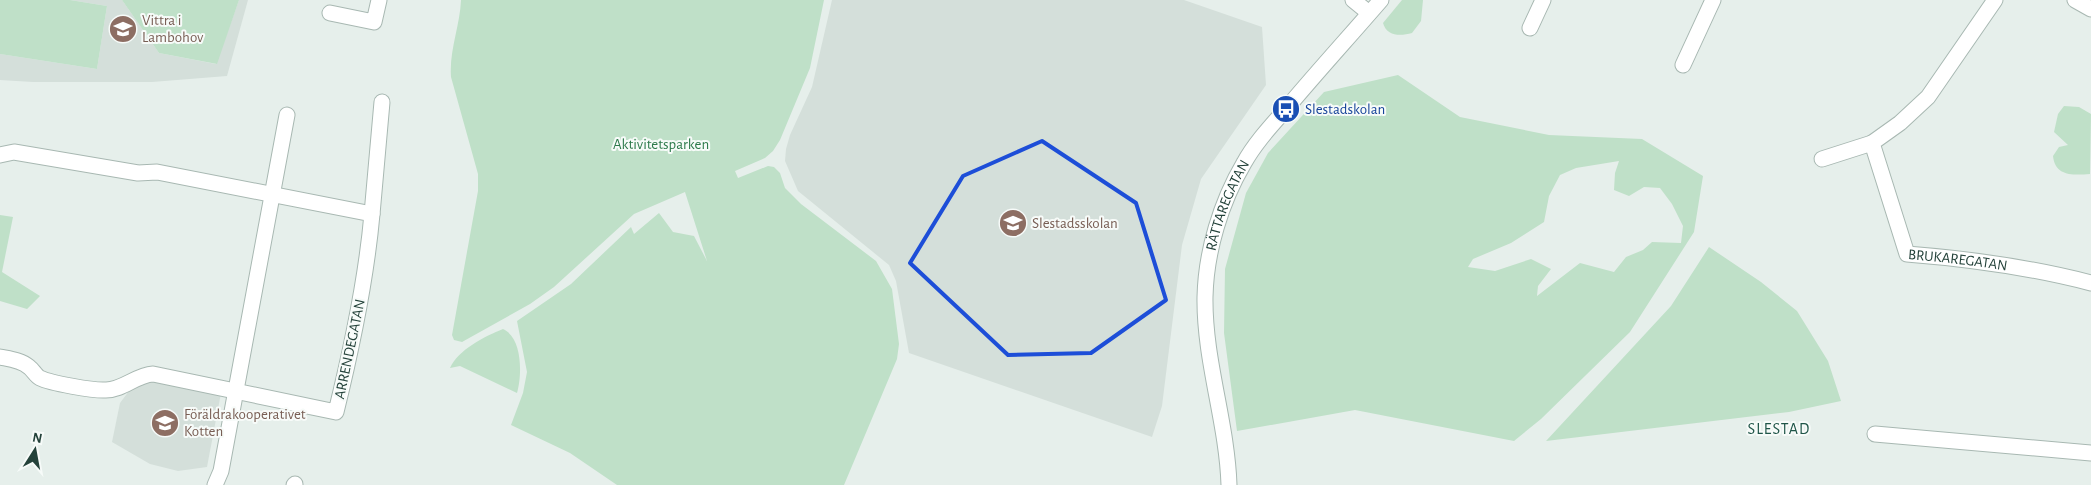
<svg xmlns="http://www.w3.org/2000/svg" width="2091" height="485" font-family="'Alegreya Sans',sans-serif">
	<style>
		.built { fill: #d4dfda }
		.green { fill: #bfe0c8; fill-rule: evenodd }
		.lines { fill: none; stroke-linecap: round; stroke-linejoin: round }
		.minor-casing { stroke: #a8b8b2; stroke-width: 17 }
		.minor { stroke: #fff; stroke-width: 15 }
		.marked { fill: none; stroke: #1d4ed8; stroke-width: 4; stroke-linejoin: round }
		.labels { text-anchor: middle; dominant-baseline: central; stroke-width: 4; stroke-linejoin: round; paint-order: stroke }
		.education-label { font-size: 15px; fill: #785e54; stroke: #f7fbf9; text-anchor: start }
		.transit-label { font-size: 15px; fill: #164399; stroke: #f7fbf9; text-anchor: start }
		.park-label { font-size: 15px; fill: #2d7a4b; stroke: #f7fbf9 }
		.street-label { font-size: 15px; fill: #24423a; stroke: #f7fbf9 }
		.neighbourhood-label { font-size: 16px; letter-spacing: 1px; fill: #1f5548; stroke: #f7fbf9 }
	</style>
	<rect width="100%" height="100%" fill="#e6efeb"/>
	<g class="built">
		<path d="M70,0h52l37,53 57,11 23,-64h9l-21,76 -75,6h-119l-33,-2v-26l97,15 10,-63z"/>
		<path d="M832,0h352l78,27 4,58 -65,94 -19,66 -20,161 -10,31 -243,-84 -13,-72 -7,-16 -91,-74 -13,-30 1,-12 4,-14 22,-48z"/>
		<path d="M149,379l72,14 -14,74 -29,4 -28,-7 -38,-22 8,-39 12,-16z"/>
	</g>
	<g class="green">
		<path d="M0,0h70l37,6 -10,63 -97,-15z"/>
		<path d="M122,0h117l-22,64 -58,-11z"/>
		<path d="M461,0h363l-14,68 -30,72 -7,11 -8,7 -30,13 3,7 30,-12 6,1 6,6 5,15 16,16 75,57 16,28 7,55 -2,15 -53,126h-227l-47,-32 -59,-28 12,-32 4,-21 -10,-51 54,-37 60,-57 3,7 25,-21 14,19 21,4 13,25 -22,-69 -51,22 -80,73 -24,17 -68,38 -8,-2 -2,-5 26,-144v-17l-27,-97c-2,-26 9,-51 10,-77z"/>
		<path d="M1402,0h21l-2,21 -9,12c-11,3 -25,4 -29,-10z"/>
		<path d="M1398,75l62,42 89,18 93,4 61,37 -9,56 -64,100 -89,87 -27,22 -159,-31 -118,21 -13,-98 1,-64 21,-76 22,-40 56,-61zM1619,161l-4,12 -1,17 15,6 15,-9 16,1 12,16 11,22 -2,17 -29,-1 -9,8 -17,7 -12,15 -34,-9 -43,33 1,-10 13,-17 -20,-10 -36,12 -27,-4 5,-8 38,-16 33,-21 5,-26 11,-21 16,-7z"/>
		<path d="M2064,106l15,1 12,7 -1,60c-16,1 -35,3 -37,-18l6,-9 9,-2 -14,-13 4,-18z"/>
		<path d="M0,215l13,2 -11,55 38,24 -13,13 -27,-8z"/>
		<path d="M1709,247l52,35 36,29 31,50 13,40 -52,11 -243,29 125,-135z"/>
		<path d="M503,329c20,9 19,47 14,64l-57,-27 -10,2c8,-18 35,-32 53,-39z"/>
	</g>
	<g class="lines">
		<defs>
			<g id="minor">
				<path d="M1353,0l16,13"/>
				<path id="s1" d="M1995,0l-67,97 -28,26 -28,20 35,111c63,5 123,13 184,29"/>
				<path d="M2075,0l16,9"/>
				<path d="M330,13l44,9 5,-22"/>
				<path d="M1530,28l13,-28"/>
				<path d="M1683,65l30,-65"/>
				<path d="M0,155l14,-3 124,21 19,-1 215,42c-6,68 -20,133 -36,198l-183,-38c-17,1 -30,16 -47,16 -12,1 -56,-7 -66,-12 -4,-2 -7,-8 -11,-11 -8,-7 -19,-8 -29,-10"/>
				<path d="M1822,159l50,-16"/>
				<path d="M372,214l10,-112"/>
				<path d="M1875,434l216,19"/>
				<path d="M215,485l6,-14 66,-356"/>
				<path d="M294,485l1,-1"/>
				<path id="s2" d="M1229,485c-2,-63 -25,-125 -24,-188 1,-46 16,-95 39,-134 11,-20 27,-37 42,-54 31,-37 63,-72 95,-109"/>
			</g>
		</defs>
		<use href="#minor" class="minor-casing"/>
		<use href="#minor" class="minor"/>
	</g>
	<path class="marked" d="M1042,141l94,62 30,97 -75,53 -83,2 -98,-92 53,-87z"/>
	<defs>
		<symbol id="school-disc" viewBox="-11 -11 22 22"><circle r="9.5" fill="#8d6e63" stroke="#f7fbf9"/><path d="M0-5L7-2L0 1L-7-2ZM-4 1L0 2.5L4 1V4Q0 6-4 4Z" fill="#fff"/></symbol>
		<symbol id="bus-disc" viewBox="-11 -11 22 22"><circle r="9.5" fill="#1a4fb4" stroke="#f7fbf9"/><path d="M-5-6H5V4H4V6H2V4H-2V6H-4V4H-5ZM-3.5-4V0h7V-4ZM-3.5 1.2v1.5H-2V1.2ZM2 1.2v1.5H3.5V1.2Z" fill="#fff"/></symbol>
	</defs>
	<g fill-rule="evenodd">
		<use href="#school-disc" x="107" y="13" width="32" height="32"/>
		<use href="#bus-disc" x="1270" y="93" width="32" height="32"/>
		<use href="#school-disc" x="997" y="207" width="32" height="32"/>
		<use href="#school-disc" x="149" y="407" width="32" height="32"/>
	</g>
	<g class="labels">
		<g class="education-label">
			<text x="142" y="20">Vittra i<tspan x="142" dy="17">Lambohov</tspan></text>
			<text x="1032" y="223">Slestadsskolan</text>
			<text x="184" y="414">Föräldrakooperativet<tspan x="184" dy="17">Kotten</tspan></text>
		</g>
		<g class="transit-label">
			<text x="1305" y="109">Slestadskolan</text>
		</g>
		<g class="park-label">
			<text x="661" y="144">Aktivitetsparken</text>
		</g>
		<g class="street-label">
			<text stroke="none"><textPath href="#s2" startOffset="285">RÄTTAREGATAN</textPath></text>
			<text stroke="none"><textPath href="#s1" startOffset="358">BRUKAREGATAN</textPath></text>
			<text transform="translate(350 349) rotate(-78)">ARRENDEGATAN</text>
		</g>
		<g class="neighbourhood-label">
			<text x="1779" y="429">SLESTAD</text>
		</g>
	</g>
	<g transform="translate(35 450) rotate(11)" stroke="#f7fbf9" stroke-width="4" paint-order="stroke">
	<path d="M0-4L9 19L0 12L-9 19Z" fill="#24423a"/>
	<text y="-8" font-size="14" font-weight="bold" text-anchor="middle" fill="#24423a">N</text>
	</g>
</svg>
